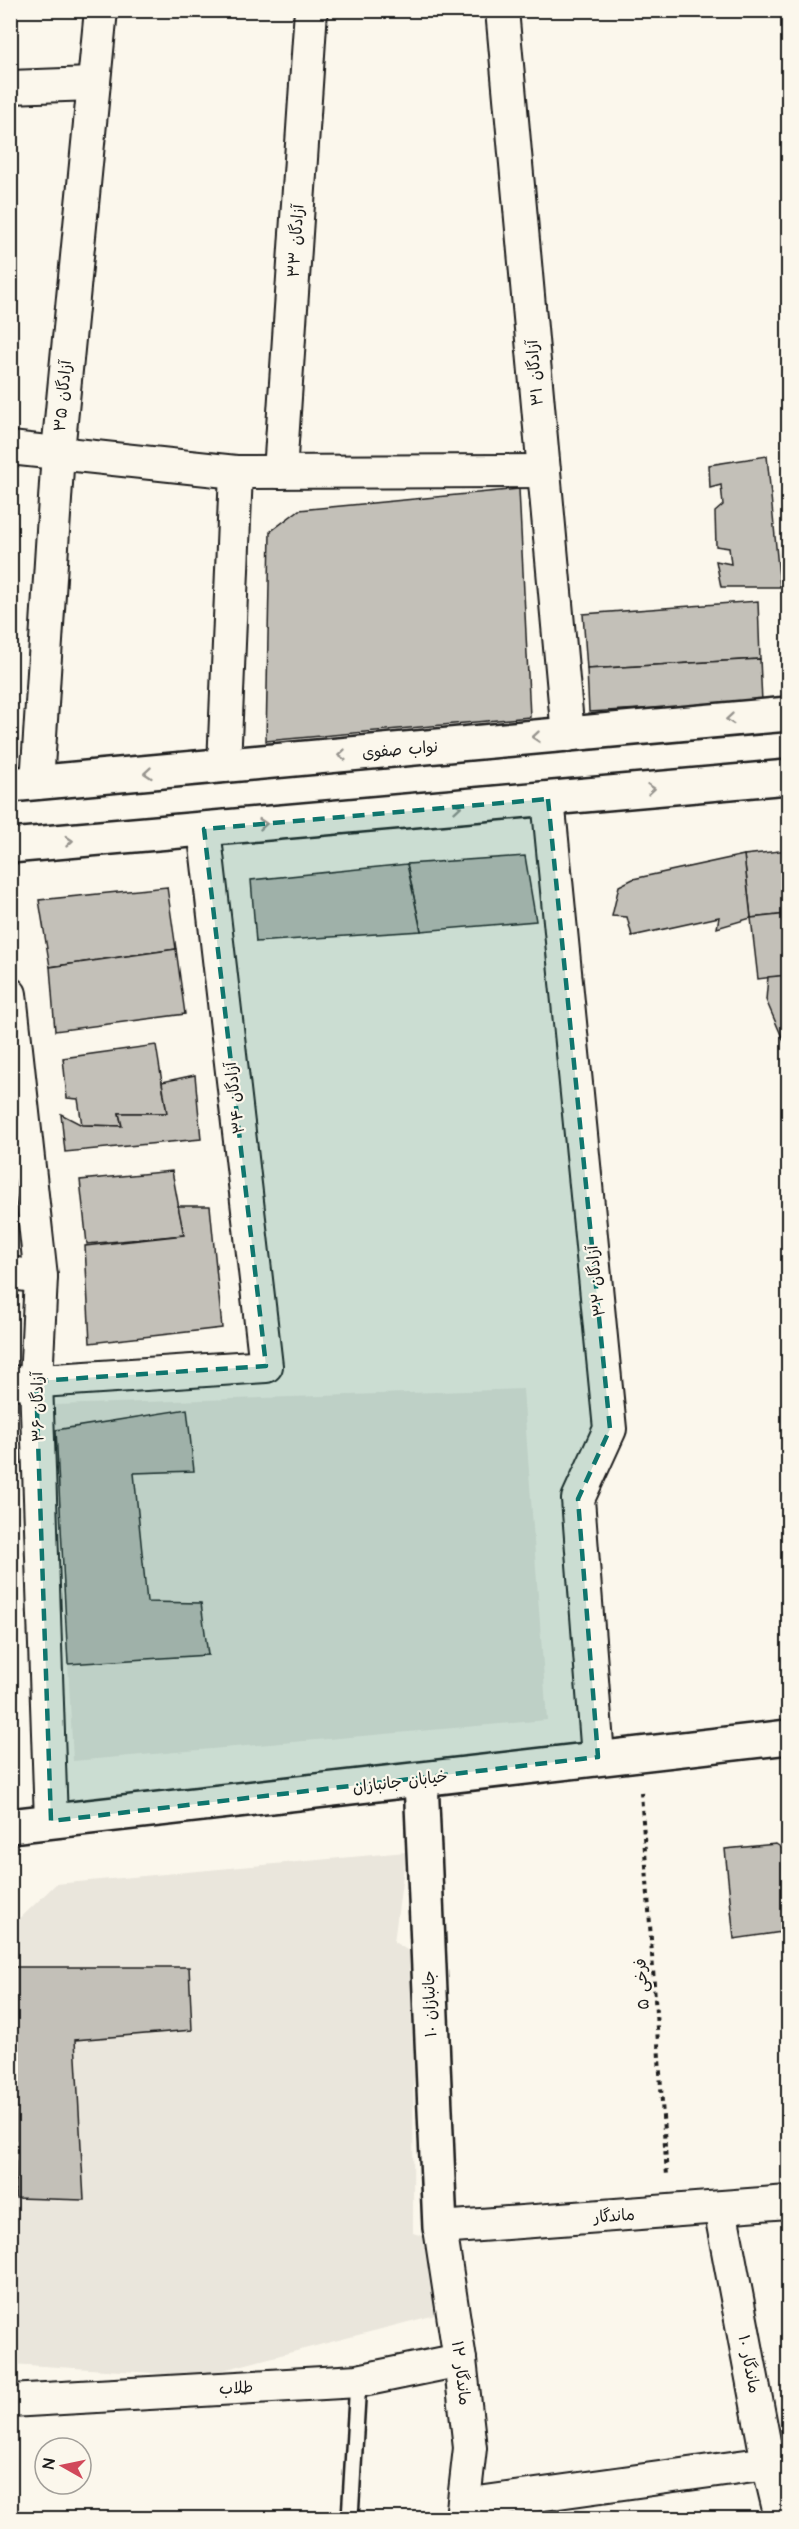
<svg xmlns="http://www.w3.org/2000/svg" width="799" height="2529" font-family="'Architects Daughter','Playpen Sans Arabic',sans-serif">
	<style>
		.built { fill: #eae6dc }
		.building { fill: #c3c0b8; stroke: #1c1c1c; stroke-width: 1.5 }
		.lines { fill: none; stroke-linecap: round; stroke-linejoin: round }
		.lane-casing { stroke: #1c1c1c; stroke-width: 20 }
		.street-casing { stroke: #1c1c1c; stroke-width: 36 }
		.secondary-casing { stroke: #1c1c1c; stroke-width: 38 }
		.path { stroke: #1c1c1c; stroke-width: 4; stroke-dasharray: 4.5 4.5; stroke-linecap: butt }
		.lane { stroke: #fbf7ec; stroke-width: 15 }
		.street { stroke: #fbf7ec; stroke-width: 32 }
		.secondary { stroke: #fbf7ec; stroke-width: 33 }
		.oneway { stroke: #97948e }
		.marked { fill: #0f766e; fill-opacity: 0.2; stroke: #0f766e; stroke-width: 4.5; stroke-dasharray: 12 8; stroke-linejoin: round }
		.labels { text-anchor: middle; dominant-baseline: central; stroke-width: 4.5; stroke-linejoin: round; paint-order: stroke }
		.street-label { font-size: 16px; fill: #1c1c1c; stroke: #fbf7ec }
	</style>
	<rect width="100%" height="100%" fill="#fbf7ec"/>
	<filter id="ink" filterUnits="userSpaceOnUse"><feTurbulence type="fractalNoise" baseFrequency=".0167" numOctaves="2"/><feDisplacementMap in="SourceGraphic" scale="12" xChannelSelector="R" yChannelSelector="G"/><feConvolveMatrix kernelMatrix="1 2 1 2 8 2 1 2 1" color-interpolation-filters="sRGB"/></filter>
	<g filter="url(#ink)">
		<g class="built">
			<path d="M523,1389l24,331 -474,41 -18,-356z"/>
			<path d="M406,1852l-12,90 20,12 -1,279 16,5 10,76 -239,62 -189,-12v-437l45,-43z"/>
		</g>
		<g class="building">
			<path d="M767,456l13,131h-59l-5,-26 15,3 -2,-16 -13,-2 -1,-34 8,-7 -2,-20 -11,3 -1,-23z"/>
			<path d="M519,489l11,228 -264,24 4,-209 29,-22z"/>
			<path d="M758,601l2,58 -173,10 -4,-55z"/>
			<path d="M760,659l2,43 -173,10 -2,-43z"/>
			<path d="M788,850v64l-37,4 -7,-63z"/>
			<path d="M744,855l7,63 -34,10 2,-11 -87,19 -5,-19 -15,-1 7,-30 14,-7z"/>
			<path d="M525,856l11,65 -115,10 -14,-67z"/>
			<path d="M407,864l14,67 -165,11 -5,-62z"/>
			<path d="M167,887l9,62 -126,18 -11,-67z"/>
			<path d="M788,914v61l-30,4 -7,-61z"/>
			<path d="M176,949l9,65 -130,17 -5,-64z"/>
			<path d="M788,975v76l-22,-51 2,-23z"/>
			<path d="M156,1045l11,68h-48l3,13 -40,-1 -4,-26 -11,-1 -4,-40z"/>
			<path d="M195,1075l6,64 -136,13 -4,-38 21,11 40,1 -3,-13h48l-5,-31z"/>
			<path d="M172,1171l12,64 -97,9 -7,-64z"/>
			<path d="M178,1206h32l12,122 -132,15 -5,-97 99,-11z"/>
			<path d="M187,1409l7,62 -60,2 13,129 54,1 7,52 -140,9 -12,-234z"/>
			<path d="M776,1844l12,8v79l-54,8 -9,-90z"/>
			<path d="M10,1967h179l3,63 -117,10 9,160 -68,-2 -2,-155 -4,-1z"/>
		</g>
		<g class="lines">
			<defs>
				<path id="lane" d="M350,2518l8,-137"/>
				<g id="street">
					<path d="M502,10l66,725"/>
					<path d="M10,87l82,-3"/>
					<path d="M10,448l226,24 308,-1"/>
					<path d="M280,472l31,-462"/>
					<path d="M224,766l12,-294"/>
					<path d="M37,783l21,-331 43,-442"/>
					<path d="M548,799l62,630 -32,70 20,258"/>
					<path d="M10,994l31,283 -5,104 15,440"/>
					<path d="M10,1273l31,4"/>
					<path d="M10,1383l256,-17 -62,-537"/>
					<path d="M720,2208l48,255 13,55"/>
					<path d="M10,2401l348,-20 102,-21"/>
					<path d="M464,2505l304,-42"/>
					<path d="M462,2518l8,-70 -10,-88 -20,-132 348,-26"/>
				</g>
				<g id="secondary">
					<path d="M10,785l778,-71"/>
					<path d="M10,846l778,-69"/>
					<path d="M421,1780l19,448"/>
					<path d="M10,1826l778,-89"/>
				</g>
			</defs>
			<use href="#lane" class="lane-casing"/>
			<use href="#street" class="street-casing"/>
			<use href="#secondary" class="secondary-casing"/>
			<path class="path" d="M641,1792l26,384"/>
			<use href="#lane" class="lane"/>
			<use href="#street" class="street"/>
			<use href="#secondary" class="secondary"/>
		</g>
		<defs><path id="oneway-chevron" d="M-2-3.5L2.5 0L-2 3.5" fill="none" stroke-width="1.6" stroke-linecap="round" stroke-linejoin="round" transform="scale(1.5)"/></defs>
		<g class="oneway">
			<use href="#oneway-chevron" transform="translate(730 719) rotate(175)"/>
			<use href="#oneway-chevron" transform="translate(536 737) rotate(175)"/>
			<use href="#oneway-chevron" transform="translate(342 755) rotate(175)"/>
			<use href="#oneway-chevron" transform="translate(148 773) rotate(175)"/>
			<use href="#oneway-chevron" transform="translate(651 789) rotate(-5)"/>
			<use href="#oneway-chevron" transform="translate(457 807) rotate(-5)"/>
			<use href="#oneway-chevron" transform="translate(263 824) rotate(-5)"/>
			<use href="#oneway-chevron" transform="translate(69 841) rotate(-5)"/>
		</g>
	</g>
	<path class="marked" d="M548,799l62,630 -32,70 20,258 -547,64 -15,-440 230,-15 -62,-537z"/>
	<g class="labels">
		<g class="street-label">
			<text transform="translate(296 241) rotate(-86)">آزادگان ۳۳</text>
			<text transform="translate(535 373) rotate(-95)">آزادگان ۳۱</text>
			<text transform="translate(63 396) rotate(-85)">آزادگان ۳۵</text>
			<text transform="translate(400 750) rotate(-5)">نواب صفوی</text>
			<text transform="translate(235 1098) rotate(-97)">آزادگان ۳۴</text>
			<text transform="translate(596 1281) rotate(-96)">آزادگان ۳۲</text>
			<text transform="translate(38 1407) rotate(-91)">آزادگان ۳۶</text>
			<text transform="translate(400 1782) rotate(-7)">خیابان جانبازان</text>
			<text transform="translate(642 1984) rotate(-94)">فرخی ۵</text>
			<text transform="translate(430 2004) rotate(-92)">جانبازان ۱۰</text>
			<text transform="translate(614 2216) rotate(-4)">ماندگار</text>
			<text transform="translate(749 2364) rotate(79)">ماندگار ۱۰</text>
			<text transform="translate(461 2373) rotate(83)">ماندگار ۱۲</text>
			<text transform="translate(236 2388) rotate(-3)">طلاب</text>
		</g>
	</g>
	<rect width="799" height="2529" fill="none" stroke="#fbf7ec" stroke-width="36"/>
	<rect x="18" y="18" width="763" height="2493" fill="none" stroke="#1c1c1c" stroke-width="2" filter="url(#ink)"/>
	<g transform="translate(63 2466) rotate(279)"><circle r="28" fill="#fbf7ec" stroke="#a29f99" stroke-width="1.5"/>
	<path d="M0-4.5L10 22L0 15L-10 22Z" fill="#d1495b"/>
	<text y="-9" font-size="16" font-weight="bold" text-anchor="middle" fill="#1c1c1c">N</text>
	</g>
</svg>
